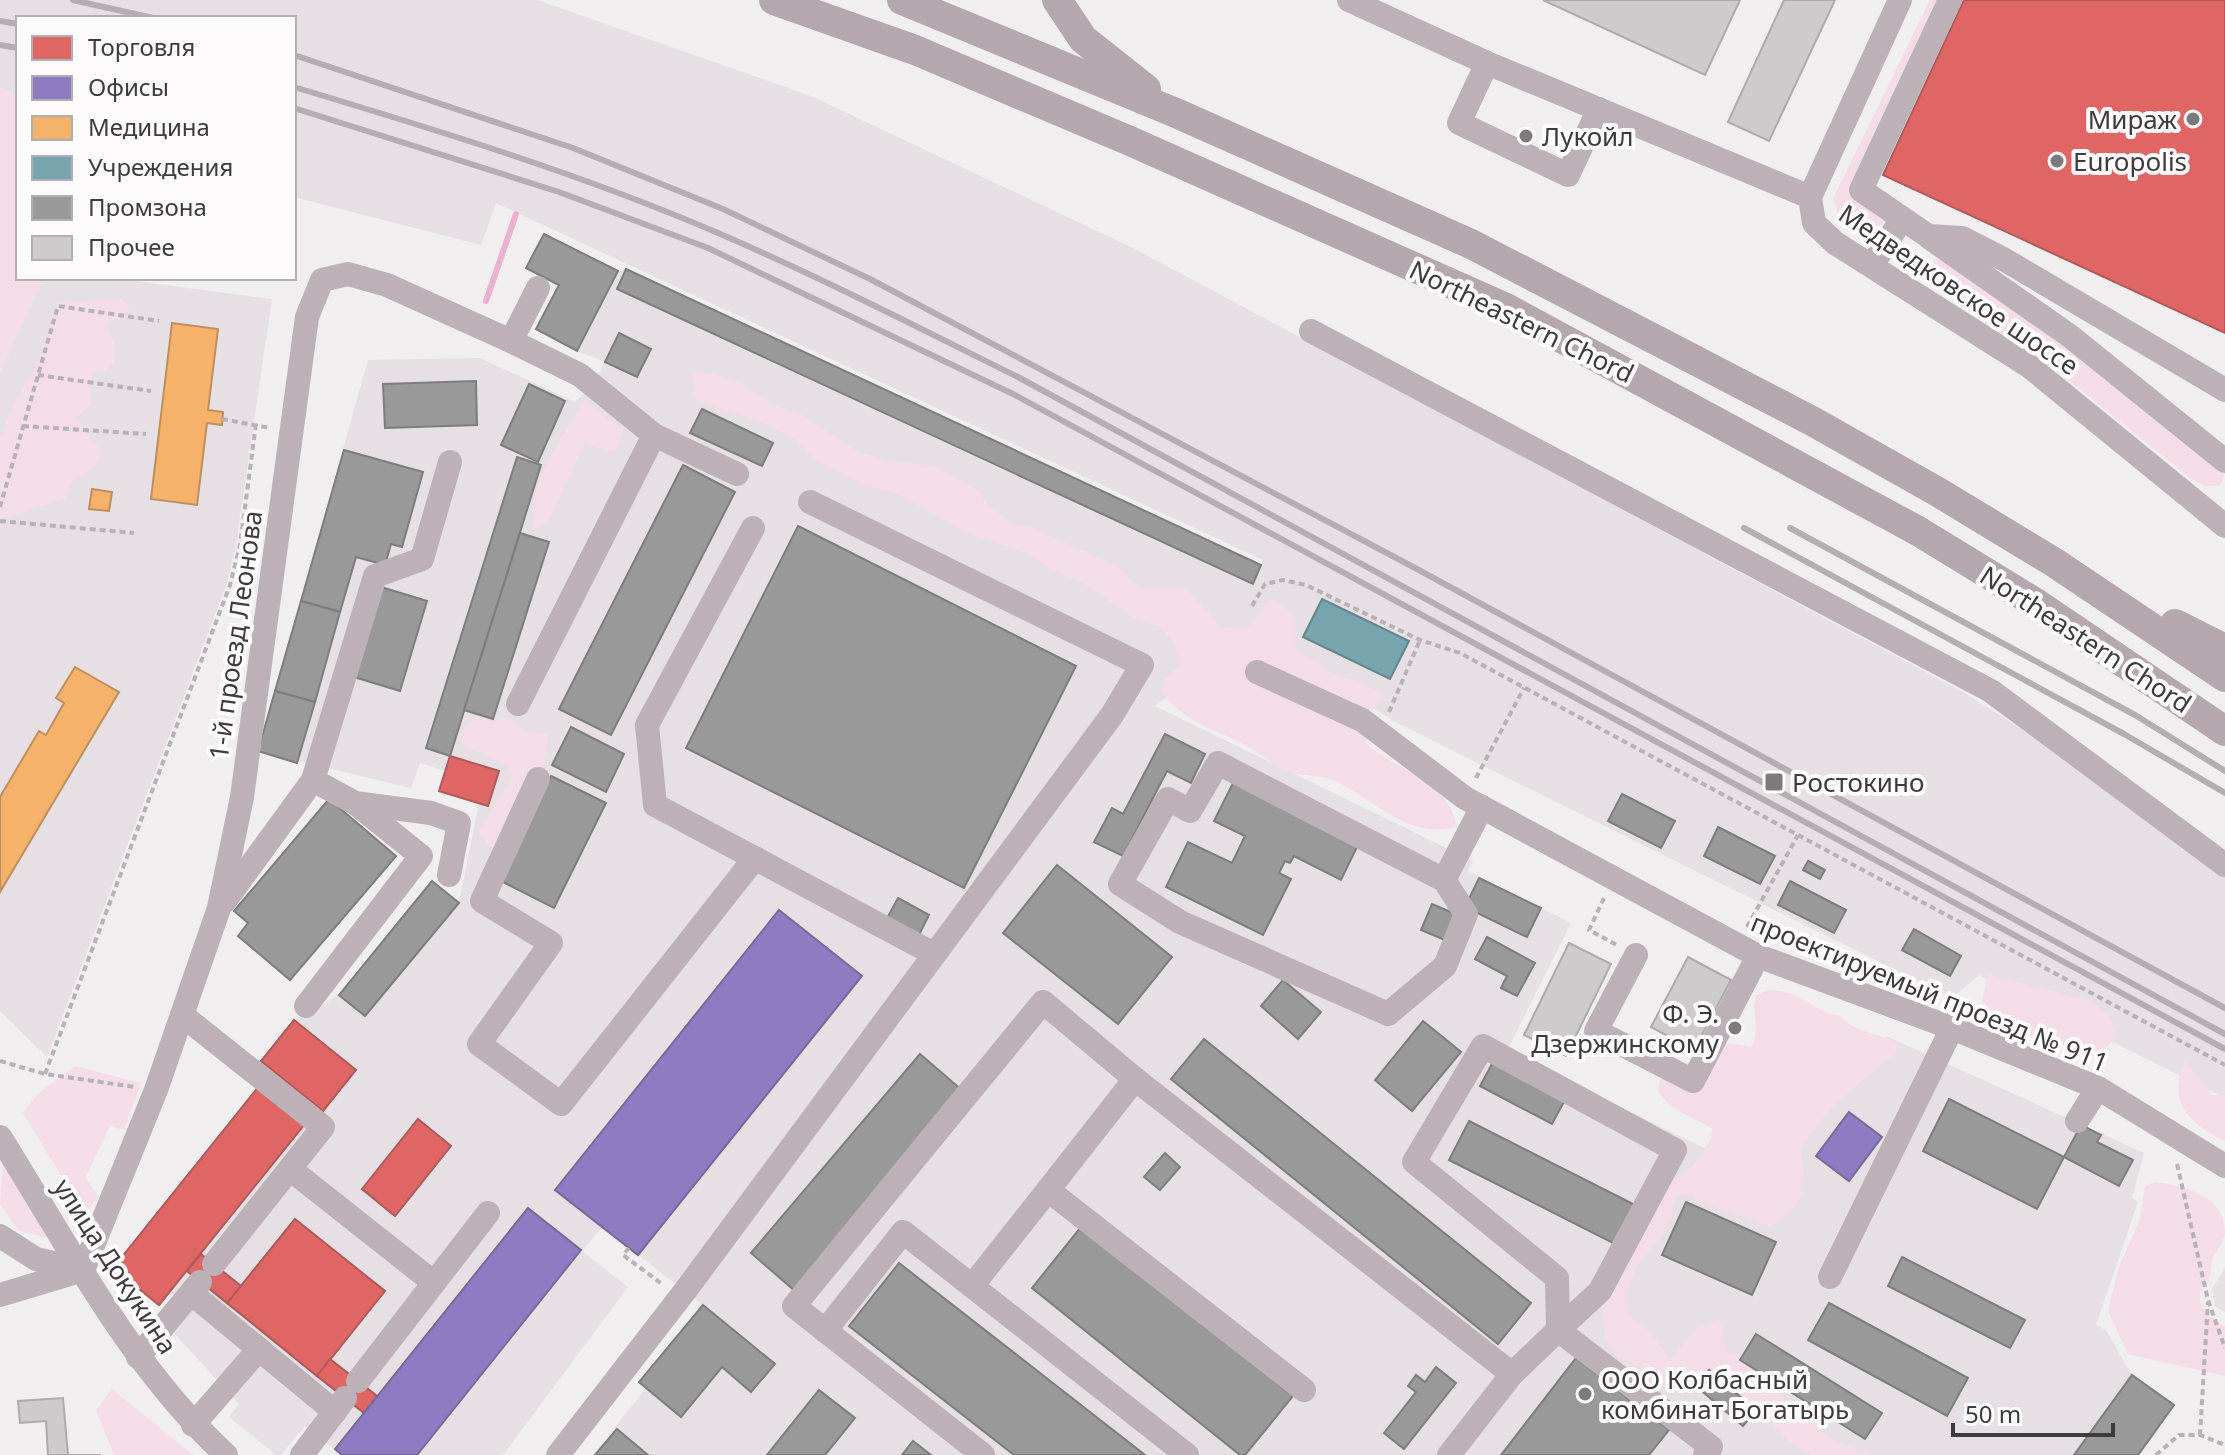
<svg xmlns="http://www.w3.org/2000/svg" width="2225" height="1455" font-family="'Noto Sans',sans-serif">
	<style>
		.built { fill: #e6dfe3 }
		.green { fill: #f4dce9 }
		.shops { fill: #e06666; stroke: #af5959; stroke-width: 2 }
		.offices { fill: #8e7cc3; stroke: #76699a; stroke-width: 2 }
		.health { fill: #f6b26b; stroke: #be8f5d; stroke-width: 2 }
		.public { fill: #76a5af; stroke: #65868c; stroke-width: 2 }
		.industry { fill: #999; stroke: #7d7d7d; stroke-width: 2 }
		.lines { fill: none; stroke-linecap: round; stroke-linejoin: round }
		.stream { stroke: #ebb0d2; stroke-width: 6 }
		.building { fill: #cdcbcc; stroke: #acaaab; stroke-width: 2 }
		.path { stroke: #b9b1b5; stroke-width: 4; stroke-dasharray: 6 4; stroke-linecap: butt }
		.minor { stroke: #bcb1b7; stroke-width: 24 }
		.major { stroke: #b4a8ae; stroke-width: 30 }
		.rail { stroke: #b4adb1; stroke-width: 6 }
		.poi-dot { fill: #7c7a7b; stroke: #fefbfc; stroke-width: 3 }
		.labels { text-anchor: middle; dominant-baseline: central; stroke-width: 8; stroke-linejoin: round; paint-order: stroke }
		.poi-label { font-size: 26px; fill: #3d3c3c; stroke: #fefbfc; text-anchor: start }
		.street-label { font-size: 26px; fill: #3d3c3c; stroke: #fefbfc }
	</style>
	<rect width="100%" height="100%" fill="#f0eeef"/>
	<g class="built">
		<path d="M0,0h537l274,96 322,152 830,444 205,131 57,40v235l-246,-123 -27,23 -555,-275 -140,-89 -102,72 318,155 -5,10 103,52 -64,128 203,100 170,-102 6,-13 258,117 -12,45 6,4 -42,123 10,5 24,42 46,33 -36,50h-1547l53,-67 -7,-6 64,-77 -101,-78 -20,24 46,36 -125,168h-161l-37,-29 -24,29h-5l-47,-38 10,-13 -65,-71 19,-25 -23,-16 -11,13 -46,-37 146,-181 -11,-10 46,-57 45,-25 93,-114 27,21 20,-99 9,3 10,-35 -48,-15 -5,15 -25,-8 -9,25 -153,-37 110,-391 112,-2 95,44 16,-16 14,-24 -28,-11 41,-80 8,-2 635,296 2,-5 -767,-357 -15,42 -187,-48v-179h-276v78l-18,-8z"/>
		<path d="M44,278h68l160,21 -36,245 -9,39 -180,474 -47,-46v-639z"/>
		<path d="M2225,1268v44l-10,-6 -3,-17z"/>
	</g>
	<g class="green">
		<path d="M1930,0h9l-90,195 34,26 -6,10 -19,5 -18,-17 -7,-20z"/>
		<path d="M0,88l18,8v182h26l-44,94z"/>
		<path d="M1940,255l124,90 161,127 -5,14h-15l-15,-8 -120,-97 -140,-96 -4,-12z"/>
		<path d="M121,298l9,8 -5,10 -20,7 9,19v22l-9,7 -11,2 -5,10 3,21 -16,14 26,34c-4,16 -13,20 -28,27l-9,20 -65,20v-80l13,-35 24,-38 21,-63z"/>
		<path d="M695,371l21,3 30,12 26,18 30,11 57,37 31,10 43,3 48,27 4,10 26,21 22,5 86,39 15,16 9,5h43l36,40 29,-3 19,-26 10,3 15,16v31l44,28 21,5 25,13 -14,17 -5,31c27,26 87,40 90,84 -48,13 -83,-29 -123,-47 -15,-6 -33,-3 -48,-10 -13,-5 -24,-16 -36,-23 -31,-17 -66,-24 -87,-56l2,-11 16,-15 -6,-21 -14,-18 -22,-5 -55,-38 -35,-15 -17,-13 -64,-22 -69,-39 -34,-9 -48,-24 -20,-21 -31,-16 -66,-23 -7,-8z"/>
		<path d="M585,399l38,32 -6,19 -10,2 -22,-9 -37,80 -13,6c-14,-37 31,-99 50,-130z"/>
		<path d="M475,715l18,7 14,-5 18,13 22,4c7,27 -32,84 -46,110l-10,4 -13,-16c14,-18 20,-37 35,-54l-3,-11 -49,-23v-10z"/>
		<path d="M1988,974l104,28 17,14 7,22 -16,15c-45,-9 -90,-14 -118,-53z"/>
		<path d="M1769,990c34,1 46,23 71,26 17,18 37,16 58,27l-2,11c-24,18 -84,66 -94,96 -3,12 5,25 2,37 -3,19 -18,31 -35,39l-70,-24 -8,-8 -12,2c-8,9 -5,18 -11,29 -20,38 -47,41 -38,91l19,15 21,28 26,-30 24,-9 7,32 11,2 19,12 31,37 47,38 37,14h-62l-23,-15 -22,-25 -21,-13 -39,-14 -11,5 -21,-3 -17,-14 -40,-20 -11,-19 -3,-22 1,-11 60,-119 29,-18 19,-28 1,-11c-21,-12 -40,-16 -54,-37l2,-11 69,-37 22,4c11,-22 -1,-31 5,-52z"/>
		<path d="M2185,1060l27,35h13v46c-38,-18 -58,-40 -40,-81z"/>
		<path d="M75,1066l66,17 -17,47 -14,-4 -25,52 14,19 -15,16 -61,-100 14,-18z"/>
		<path d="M3,1162l37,58 6,18 -28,-8 -18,-26z"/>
		<path d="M2154,1182c29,4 71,12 71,51 -1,10 -10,18 -13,27 -2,6 -1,13 -3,19 -3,11 -1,-1 -7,9 -9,18 10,31 23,38v50l-97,-22 -19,-41 1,-10 8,-33 22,-51 5,-32z"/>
		<path d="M112,1389l81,66h-79l-18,-45z"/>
	</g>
	<g class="shops">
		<path d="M1964,0h261v333l-342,-158z"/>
		<path d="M450,756l49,15 -11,35 -49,-15z"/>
		<path d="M294,1020l62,50 -33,41 -62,-50z"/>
		<path d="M259,1086l46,38 -146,181 -46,-37z"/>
		<path d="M418,1119l33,27 -56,70 -33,-27z"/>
		<path d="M295,1219l90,72 -68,85 -90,-73z"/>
		<path d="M201,1254l40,32 -14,17 -40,-32z"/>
		<path d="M330,1359l47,37 -13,17 -47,-37z"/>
	</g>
	<g class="offices">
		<path d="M779,910l83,66 -224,279 -83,-65z"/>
		<path d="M1849,1112l33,25 -33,44 -33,-25z"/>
		<path d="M528,1208l53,42 -164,205h-75l-7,-6z"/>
	</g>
	<g class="health">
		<path d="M172,323l46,6 -10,81 15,2 -1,13 -15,-2 -10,82 -46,-6z"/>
		<path d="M92,489l20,3 -3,19 -20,-2z"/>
		<path d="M75,667l44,25 -119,200v-95l39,-66 7,4 18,-32 -8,-5z"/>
	</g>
	<path class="public" d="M1322,599l87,42 -19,38 -87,-42z"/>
	<g class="industry">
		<path d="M544,234l74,37 -41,80 -41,-22 23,-44 -33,-17z"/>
		<path d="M626,269l635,296 -8,19 -636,-295z"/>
		<path d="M619,333l32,16 -14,28 -32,-15z"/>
		<path d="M476,381l1,44 -92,3 -2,-44z"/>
		<path d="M529,384l36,17 -27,61 -37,-17z"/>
		<path d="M702,409l71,34 -11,23 -72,-33z"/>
		<path d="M344,450l79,22 -21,75 -11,-3 -6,21 -29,-8 -16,55 -39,-11z"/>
		<path d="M517,457l24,8 -91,291 -24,-8z"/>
		<path d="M683,465l52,27 -124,243 -52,-26z"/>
		<path d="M798,526l278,140 -112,222 -278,-140z"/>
		<path d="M520,533l29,9 -56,177 -29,-9z"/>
		<path d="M381,587l46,14 -27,90 -46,-14z"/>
		<path d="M301,601l39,11 -25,90 -40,-11z"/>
		<path d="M275,691l40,11 -18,61 -39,-12z"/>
		<path d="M571,727l53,27 -18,38 -54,-27z"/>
		<path d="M1165,734l40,20 -14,29 -24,-12 -44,85 -29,-14 18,-34 11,6z"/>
		<path d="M551,776l55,27 -52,105 -55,-28z"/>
		<path d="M1233,783l125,62 -17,35 -47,-24 -4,7 -5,-2 -6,12 12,6 -28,56 -97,-48 22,-45 44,21 13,-27 -31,-15z"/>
		<path d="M1622,794l53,27 -14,27 -53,-27z"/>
		<path d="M329,799l67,57 -106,124 -52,-44 10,-13 -14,-12z"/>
		<path d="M1718,827l57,29 -15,28 -56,-28z"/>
		<path d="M1808,861l17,9 -5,9 -17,-9z"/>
		<path d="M1057,865l115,92 -54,67 -115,-91z"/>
		<path d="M1479,878l62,30 -14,29 -62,-30z"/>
		<path d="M432,881l27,22 -94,113 -26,-21z"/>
		<path d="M1790,881l56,29 -12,23 -56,-28z"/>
		<path d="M898,898l31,17 -11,22 -32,-17z"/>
		<path d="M1432,904l26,11 -11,26 -26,-11z"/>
		<path d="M1914,929l47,27 -11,20 -48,-26z"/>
		<path d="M1487,937l48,26 -18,33 -16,-8 6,-12 -32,-17z"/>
		<path d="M1283,980l38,32 -23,27 -37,-33z"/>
		<path d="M1423,1021l38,31 -49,59 -37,-31z"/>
		<path d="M1204,1039l327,264 -33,41 -327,-265z"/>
		<path d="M920,1054l43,37 -168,200 -44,-38z"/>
		<path d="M1493,1062l72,38 -13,24 -72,-38z"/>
		<path d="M1949,1099l115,58 -27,52 -114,-58z"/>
		<path d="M1469,1121l166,84 -20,39 -166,-84z"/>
		<path d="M2081,1125l20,10 -4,7 36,18 -14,26 -55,-29z"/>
		<path d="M1165,1153l15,14 -20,23 -16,-13z"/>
		<path d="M1686,1202l90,40 -24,53 -90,-40z"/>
		<path d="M1081,1227l212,169 -48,59h-5l-208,-167z"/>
		<path d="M1902,1257l123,63 -15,28 -122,-62z"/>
		<path d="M899,1263l246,192h-131l-165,-129z"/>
		<path d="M1829,1303l139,75 -21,38 -139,-76z"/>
		<path d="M703,1305l72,59 -24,28 -29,-25 -41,50 -42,-35z"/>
		<path d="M1756,1334l126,79 -17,26 -125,-79z"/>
		<path d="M1576,1358l93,72 -20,25h-148z"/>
		<path d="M1436,1367l20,16 -52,66 -20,-16 32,-41 -8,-6 8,-11 9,7z"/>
		<path d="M1709,1370l47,40 -13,16 -47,-40z"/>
		<path d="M2132,1375l42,30 -36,50h-64z"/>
		<path d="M819,1390l36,28 -30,37h-58z"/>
		<path d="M617,1429l31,26h-53z"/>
		<path d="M913,1441l18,14h-29z"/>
	</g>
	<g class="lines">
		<path class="stream" d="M486,301l30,-87"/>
	</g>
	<g class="building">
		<path d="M1543,0h197l-35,75z"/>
		<path d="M1784,0h51l-66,141 -41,-19z"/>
		<path d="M1569,943l42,21 -45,92 -42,-21z"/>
		<path d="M1688,957l43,23 -37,70 -43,-23z"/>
		<path d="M63,1398l5,57h33h-53l-2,-34 -26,2 -2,-22z"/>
	</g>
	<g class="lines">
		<g class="path">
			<path d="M38,375l113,16"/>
			<path d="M222,419l48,9"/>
			<path d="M23,426l123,8"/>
			<path d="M0,507l58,-201 101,15"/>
			<path d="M0,521l134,12"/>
			<path d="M1252,606l13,-22 18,-4 23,5 114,55 40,13 765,412"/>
			<path d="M1389,712l31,-72"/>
			<path d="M1476,778l48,-90"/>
			<path d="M1604,898l-15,32 28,15"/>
			<path d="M1747,927l51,-92"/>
			<path d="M0,1061l45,13 90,13"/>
			<path d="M45,1074l185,-489 10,-40 16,-121"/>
			<path d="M2177,1164l31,136 17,48"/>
			<path d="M629,1248l-6,7 39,29"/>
			<path d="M2200,1435l8,-133"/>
			<path d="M2156,1455l23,-20h21l25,10"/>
		</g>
		<g class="minor">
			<path d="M1349,0l138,63 323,134"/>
			<path d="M1900,0l-90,197 4,26 21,20 194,123 196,160"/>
			<path d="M1950,0l-89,190 67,46 34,2 43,22 220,130"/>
			<path d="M1487,63l-28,60 109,52 31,-66"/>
			<path d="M1930,238l140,98 155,125"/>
			<path d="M1872,265l30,-46"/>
			<path d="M1311,331l680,360 234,174"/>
			<path d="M511,341l27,-53"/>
			<path d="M753,528l-106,197 8,80 279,149"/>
			<path d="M1257,672l105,48 103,78 293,158 194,72 146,60 127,78"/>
			<path d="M518,704l136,-269"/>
			<path d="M538,779l-56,122 69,42 -72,101 82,60 194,-246"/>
			<path d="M313,780l42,23 76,10 28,10 -10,52"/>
			<path d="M1444,880l22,34 -21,52 -57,48 -208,-92 -60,-38 48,-85 22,12 28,-48 226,117 38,-73"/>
			<path d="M225,901l88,-121 62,-204 47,-17 28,-97"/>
			<path d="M1636,955l-40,76 97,50 65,-125"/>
			<path d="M306,1006l115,-150 -66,-53"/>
			<path d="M182,1015l141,112 -109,137"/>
			<path d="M1483,1046l192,104 -75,141 -42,39 -1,-52 -143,-116z"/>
			<path d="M2077,1121l21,-33"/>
			<path d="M0,1137c69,110 130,229 226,318"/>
			<path d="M290,1169l143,113"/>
			<path d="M1048,1190l-76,96 215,169"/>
			<path d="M0,1236l36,23 47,11"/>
			<path d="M83,1270l73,-180 63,-182 23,-111 65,-480 15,-37 26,-6 39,11 124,56 69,34 74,60 83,39"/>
			<path d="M1830,1277l122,-249"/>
			<path d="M191,1293l144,119"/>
			<path d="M0,1295l83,-25"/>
			<path d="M825,1331l78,-99 69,54"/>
			<path d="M138,1357l62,-75"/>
			<path d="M1512,1374l46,-44 153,117 -6,8"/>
			<path d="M358,1381l130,-168"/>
			<path d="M1304,1390l-256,-200 87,-111 377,295 -63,81"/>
			<path d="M193,1425l66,-76"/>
			<path d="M302,1455l43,-57"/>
			<path d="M558,1455l127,-164 427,-576 30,-50 -332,-163"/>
			<path d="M983,1455l-189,-149 249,-304 92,77"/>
		</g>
		<g class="major">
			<path d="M774,0l141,50 215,91 376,167 412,223 116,71 191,129"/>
			<path d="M902,0l274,113 295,131 341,177 126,71 117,71 170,114"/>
			<path d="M1057,0l26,39 63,50"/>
			<path d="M2175,624l50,25"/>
		</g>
		<g class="rail">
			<path d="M73,0l80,18"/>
			<path d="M0,21l18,3"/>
			<path d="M0,45l18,3"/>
			<path d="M294,55l279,93 150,61 149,71 545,289 808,439"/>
			<path d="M294,87c143,43 287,87 424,146 102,44 201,95 300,144l1207,657"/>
			<path d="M294,108l265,84 149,56 305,146 1212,655"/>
			<path d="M1744,528l380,206 101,59"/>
			<path d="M1790,528l345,187 90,56"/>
		</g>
	</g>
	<g class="poi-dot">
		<circle cx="2193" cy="119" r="8"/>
		<circle cx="1526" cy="136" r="8"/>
		<circle cx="2057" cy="161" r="8"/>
		<rect x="1764" y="772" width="20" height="20" rx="4"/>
		<circle cx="1735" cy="1028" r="8"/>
		<circle cx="1585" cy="1394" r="8"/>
	</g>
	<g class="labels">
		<g class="poi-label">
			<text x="2177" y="119" text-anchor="end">Мираж</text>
			<text x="1542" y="136">Лукойл</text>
			<text x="2073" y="161">Europolis</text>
			<text x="1792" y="782">Ростокино</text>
			<text x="1719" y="1013" text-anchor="end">Ф. Э.<tspan x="1719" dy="30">Дзержинскому</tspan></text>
			<text x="1601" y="1379">ООО Колбасный<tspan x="1601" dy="30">комбинат Богатырь</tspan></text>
		</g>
		<g class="street-label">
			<text transform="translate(1959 289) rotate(34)">Медведковское шоссе</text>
			<text transform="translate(1522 321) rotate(26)">Northeastern Chord</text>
			<text transform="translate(235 635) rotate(-82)">1-й проезд Леонова</text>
			<text transform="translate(2086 639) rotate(33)">Northeastern Chord</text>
			<text transform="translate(1930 992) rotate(22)">проектируемый проезд № 911</text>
			<text transform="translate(116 1266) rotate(57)">улица Докукина</text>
		</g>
	</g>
	<rect x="16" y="16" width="280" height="264" fill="#fefbfc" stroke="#b1afaf" stroke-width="2"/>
	<rect x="32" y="36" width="40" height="24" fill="#e06666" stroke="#b1afaf" stroke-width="2"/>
	<text x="88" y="56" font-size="24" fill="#3d3c3c">Торговля</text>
	<rect x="32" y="76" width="40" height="24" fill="#8e7cc3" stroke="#b1afaf" stroke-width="2"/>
	<text x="88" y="96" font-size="24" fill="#3d3c3c">Офисы</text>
	<rect x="32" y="116" width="40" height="24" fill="#f6b26b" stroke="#b1afaf" stroke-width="2"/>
	<text x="88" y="136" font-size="24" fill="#3d3c3c">Медицина</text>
	<rect x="32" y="156" width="40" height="24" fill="#76a5af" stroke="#b1afaf" stroke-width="2"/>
	<text x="88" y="176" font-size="24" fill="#3d3c3c">Учреждения</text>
	<rect x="32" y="196" width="40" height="24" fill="#999999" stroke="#b1afaf" stroke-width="2"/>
	<text x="88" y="216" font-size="24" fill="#3d3c3c">Промзона</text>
	<rect x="32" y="236" width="40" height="24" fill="#cdcbcc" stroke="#b1afaf" stroke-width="2"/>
	<text x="88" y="256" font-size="24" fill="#3d3c3c">Прочее</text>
	<path d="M1953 1423v12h160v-12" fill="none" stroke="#3d3c3c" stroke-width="4"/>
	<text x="1965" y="1423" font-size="24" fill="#3d3c3c" stroke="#fefbfc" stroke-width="6" paint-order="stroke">50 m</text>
</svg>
